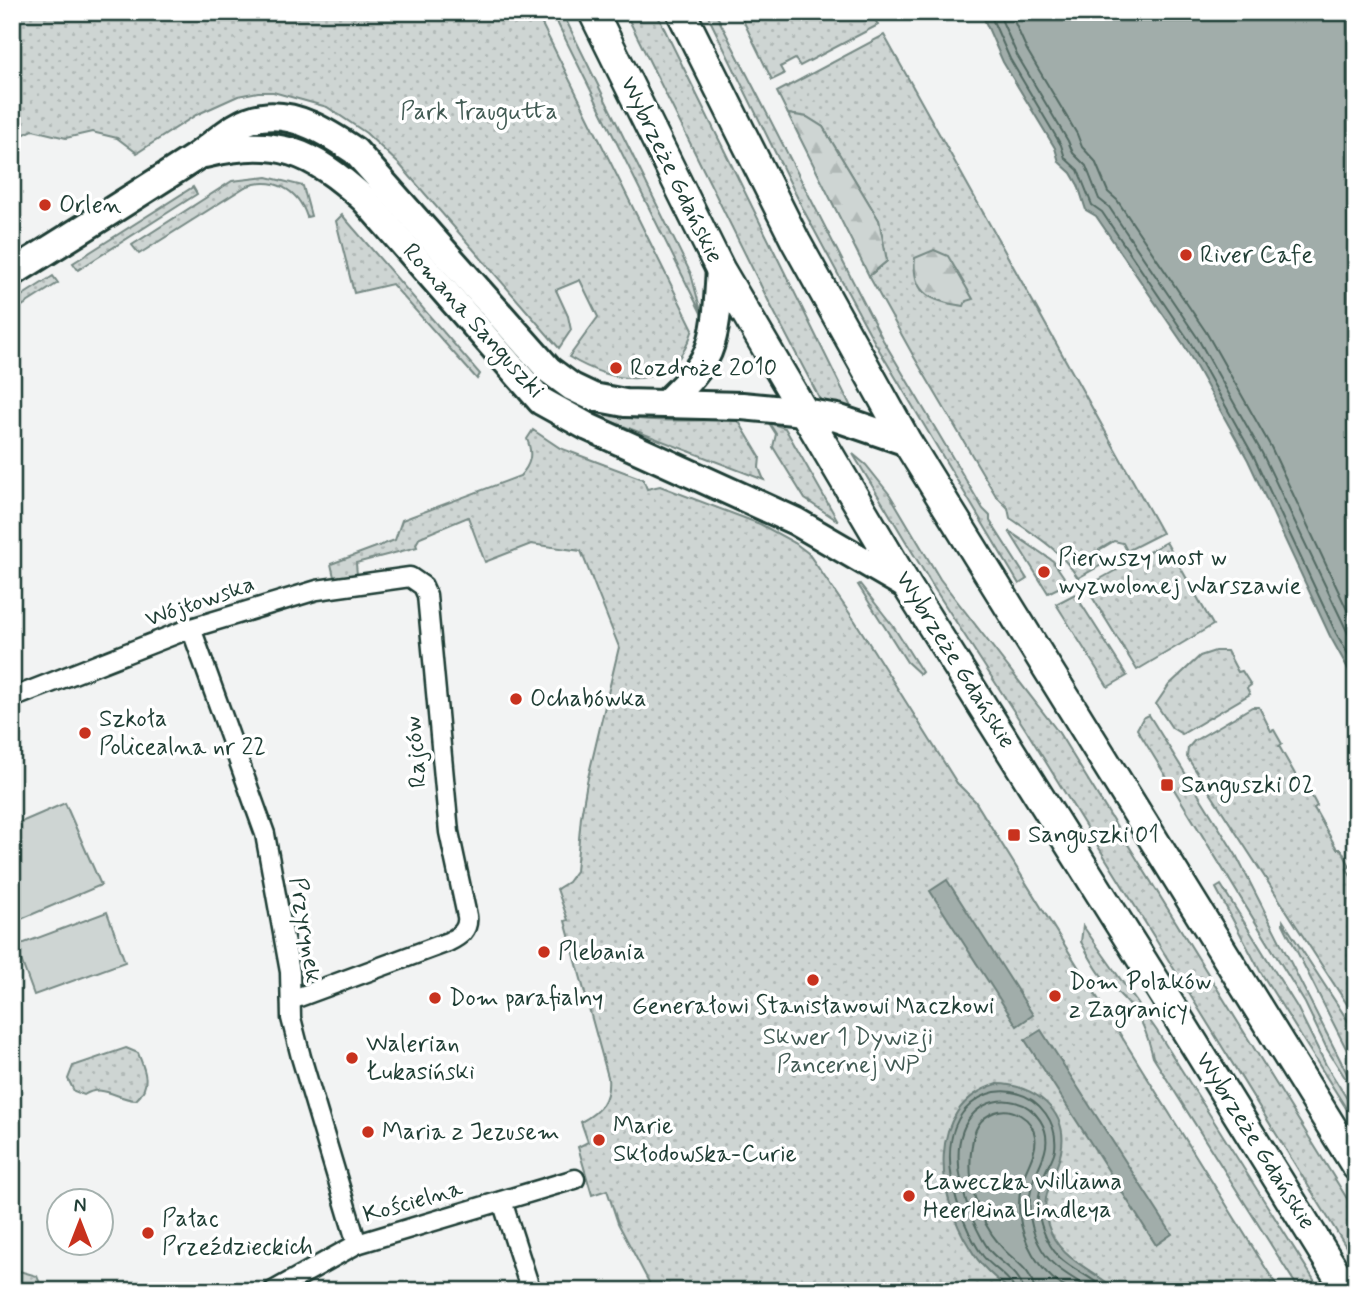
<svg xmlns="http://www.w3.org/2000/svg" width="1368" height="1303" font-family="Mynerve,sans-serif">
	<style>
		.green { fill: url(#green-dots); stroke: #768984; stroke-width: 2 }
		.forest { fill: url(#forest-firs); stroke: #768984; stroke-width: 2 }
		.pitch { fill: #ced5d3; stroke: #768984; stroke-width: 2 }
		.water { fill: #a1adaa; stroke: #6d807b; stroke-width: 2 }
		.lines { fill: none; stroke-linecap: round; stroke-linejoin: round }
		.shore { stroke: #536a63; stroke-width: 2 }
		.street-casing { stroke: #1f3d34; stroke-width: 23 }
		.secondary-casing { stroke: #1f3d34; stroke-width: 32 }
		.primary-casing { stroke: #1f3d34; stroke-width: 33 }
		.street { stroke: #fff; stroke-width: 18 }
		.secondary { stroke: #fff; stroke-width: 26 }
		.primary { stroke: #fff; stroke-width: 28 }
		.poi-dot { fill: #c8321e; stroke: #fff; stroke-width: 2.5 }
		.labels { text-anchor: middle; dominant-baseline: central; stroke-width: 7; stroke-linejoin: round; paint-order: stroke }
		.park-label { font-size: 24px; fill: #425b54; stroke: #fff }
		.street-label { font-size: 24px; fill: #1f3d34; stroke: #fff }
		.poi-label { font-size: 24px; fill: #1f3d34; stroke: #fff; text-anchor: start }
	</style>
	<defs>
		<pattern id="green-dots" width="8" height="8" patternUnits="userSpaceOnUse" patternTransform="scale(1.75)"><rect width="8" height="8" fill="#ced5d3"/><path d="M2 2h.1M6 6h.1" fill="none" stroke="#b0b8b6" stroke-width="1.8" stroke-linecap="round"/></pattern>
		<pattern id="forest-firs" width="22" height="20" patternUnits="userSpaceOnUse" patternTransform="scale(1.75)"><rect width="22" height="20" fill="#ced5d3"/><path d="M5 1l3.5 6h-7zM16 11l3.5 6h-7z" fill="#b0b8b6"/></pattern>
	</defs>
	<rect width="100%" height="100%" fill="#f2f3f3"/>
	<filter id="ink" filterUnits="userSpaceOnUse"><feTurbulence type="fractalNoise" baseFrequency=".0143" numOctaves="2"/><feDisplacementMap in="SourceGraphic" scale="14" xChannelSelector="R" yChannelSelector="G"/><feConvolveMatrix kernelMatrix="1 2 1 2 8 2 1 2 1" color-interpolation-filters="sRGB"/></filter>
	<g filter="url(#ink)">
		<g class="green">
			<path d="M12,12h524l157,317c-19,65 -77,56 -124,28l29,-40 -18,-37 -24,10 12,26 3,14 -12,18 -159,-183 -34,-32 -39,-26 -54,-15h-15l-20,4 -42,19 -59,38 -20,-15 -25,-6 -26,6 -33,-8 -21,10z"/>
			<path d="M552,12h10l129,262 11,41z"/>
			<path d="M625,12h31l201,407 -34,-14 -53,-101z"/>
			<path d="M706,12h9l168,328 100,169 7,7v5l37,58 -8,5 -144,-241 -71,-132z"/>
			<path d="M739,12h132l7,13 -78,41 -5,-7 -15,8 4,7 -12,6z"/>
			<path d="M884,35l278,498 -35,18 -4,-8 -9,-2 -15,9 6,13 -27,15c-19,-29 -40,-41 -68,-60l-2,-10 -12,-12 -82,-139 -45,-81 18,-15 -8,-41 -56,-93 -16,-10 -19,-3 -11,-22z"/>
			<path d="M275,131c32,5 59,21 84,42l173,199c62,58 126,48 206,48l22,37 -1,11 5,12 -159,-61 -2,3 -47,-23 -200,-221 -116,-42 14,-4z"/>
			<path d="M267,177l36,9 8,30 -4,1c-9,-28 -34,-41 -62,-30l-106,67 -7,-9 100,-64z"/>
			<path d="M193,187l4,7 -119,76 -5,-7z"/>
			<path d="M342,215l138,159 -3,5 -85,-95 -38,9 -18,-72z"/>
			<path d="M53,276l5,7 -39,25 -4,-1 -3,-5z"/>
			<path d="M769,423l16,5 53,93 -33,-22 -32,-52 3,-13z"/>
			<path d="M533,430l27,18 83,31 4,10 13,-3 100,38 35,19 13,10 47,68 102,162 18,18 305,490 -627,-1 -35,-67 -11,-33 -15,5 -14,-48 10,-5 -7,-20c20,-11 29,-22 27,-45l-43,-156 3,-1 -11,-31 11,-7 8,-11 5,-54 6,-35 32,-135 -38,-96 -50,-7 -46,18 -17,-45 -48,20 -4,7 1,3 -61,16 1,12 -23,2 -3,-13 64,-24 7,-20 118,-44c11,-12 13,-22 7,-37z"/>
			<path d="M853,454l13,11 24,30 50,84 119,154 297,480v50l-330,-533 -92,-142z"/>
			<path d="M1009,531l44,30 15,22 -20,10z"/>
			<path d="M1166,542l47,83 -76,45 -51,-83z"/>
			<path d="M860,584l33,42 29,46 -2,2 -13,-12 -49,-77z"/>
			<path d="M1075,594l52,82 -19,11 -52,-83z"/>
			<path d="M1215,651h12l11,21 4,-1 9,14 -4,3 3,6 -68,40 -10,-6 -16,-24 13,-19 31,-29z"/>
			<path d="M1252,707h7l12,24 3,-1 8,14 -3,2 25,44 4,-1 9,17 -3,2 23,41h4l9,17 -3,3 9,16v133l-169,-261 1,-9 6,-7z"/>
			<path d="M1149,715l87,140 120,236v4l-29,-46 -22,-46 -168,-274 6,-11z"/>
			<path d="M1221,885l76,122 29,58 30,48v11l-96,-153 -44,-83z"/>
			<path d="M1283,921l67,103 6,5v39l-73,-144z"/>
			<path d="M1083,926l74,105 164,260h-21l-147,-234c-10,-40 -16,-46 -45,-74 -11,-10 -19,-28 -27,-41z"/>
			<path d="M126,1048l12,5c7,17 14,33 -2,47 -20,-1 -33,-17 -52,-5l-10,-4 -6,-12 5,-13z"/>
			<path d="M12,1269l25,7 6,15h-31z"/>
		</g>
		<g class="forest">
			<path d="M788,114l19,3 16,10 56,93 8,41 -18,15z"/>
			<path d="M934,250l14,6 25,43 -7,2 -2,5c-31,-4 -53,-11 -49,-48z"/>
		</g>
		<g class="pitch">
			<path d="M65,803l36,82 -89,38v-97z"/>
			<path d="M107,912l18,50 -91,33 -18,-49z"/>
		</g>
		<g class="water">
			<path d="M981,12h375v671l-26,-47 -82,-176 -64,-115 -88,-129 -10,-6 -8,-25 -7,-12 -12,-11 -4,-14 -52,-86z"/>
			<path d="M947,880l86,135 -16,11 -87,-135z"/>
			<path d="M1041,1030l131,204 -16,11 -131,-205z"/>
			<path d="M997,1084c36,0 73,27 64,68 -6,28 -22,41 -13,73 11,36 45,43 69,66h-106c-16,-13 -31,-25 -41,-43 -33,-51 -46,-142 27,-164z"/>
		</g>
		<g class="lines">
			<g class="shore">
				<path d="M989,12l21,47 51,86 4,13 13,12 14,35 10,7 88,130 64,115 82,176 20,35"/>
				<path d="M998,12l19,43 51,86 5,12 13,13 13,33 10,8 88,130 65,116 94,197"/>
				<path d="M1010,12l17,38 50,84 5,13 13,14 13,31 9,8 89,132 65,115 85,182"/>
				<path d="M1014,1291c-1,-13 -23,-24 -31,-35 -26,-36 -53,-118 -12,-152 13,-11 29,-15 45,-11 24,6 42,30 39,56 -1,8 -7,16 -10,24 -7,18 -9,39 -2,57 14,39 38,37 64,61"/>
				<path d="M1023,1291c-1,-18 -22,-27 -33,-40 -23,-32 -49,-107 -15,-139 11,-10 26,-14 40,-10 21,5 36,27 30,49 -3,12 -10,22 -13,34 -4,16 -3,33 2,48 13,35 31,39 59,58"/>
				<path d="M1034,1291c-1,-23 -22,-30 -34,-46 -23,-27 -34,-65 -28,-100 2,-15 7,-27 23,-33 17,-6 37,6 40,24 3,16 -9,31 -13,46 -11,42 10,88 49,109"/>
			</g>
			<defs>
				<g id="street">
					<path d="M191,628l74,206 25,138 1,46 10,39 56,187"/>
					<path d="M12,698l179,-70 126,-38 93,-13 13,9 4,9 22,237 18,84c2,14 -7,20 -19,26l-157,58"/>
					<path d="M502,1201l29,90"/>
					<path d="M273,1291l84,-47 218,-65"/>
				</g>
				<g id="secondary">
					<path d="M205,154c72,-18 106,-3 159,45l177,202 47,26 207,94 112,65"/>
					<path d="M12,273c61,-38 122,-76 182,-115 21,-14 41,-37 68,-41 34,-5 66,16 93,34l194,219 23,17 21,10 32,6 117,3 62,6 33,6 70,24"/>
					<path d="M666,403c15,-15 33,-31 42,-51 10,-25 10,-56 12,-83"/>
				</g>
				<g id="primary">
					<path d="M593,12l127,257 84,143 103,174 252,401 188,304"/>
					<path d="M681,12l115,230 111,200 449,724"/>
				</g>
			</defs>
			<use href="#street" class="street-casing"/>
			<use href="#secondary" class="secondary-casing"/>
			<use href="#primary" class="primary-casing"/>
			<use href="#street" class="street"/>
			<use href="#secondary" class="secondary"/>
			<use href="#primary" class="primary"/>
		</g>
	</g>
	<g class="poi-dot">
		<circle cx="45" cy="205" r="7"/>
		<circle cx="1186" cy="255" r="7"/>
		<circle cx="616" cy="368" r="7"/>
		<circle cx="1044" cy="572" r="7"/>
		<circle cx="516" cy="699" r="7"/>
		<circle cx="85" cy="733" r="7"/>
		<rect x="1160" y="778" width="14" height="14" rx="3.5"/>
		<rect x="1007" y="828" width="14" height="14" rx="3.5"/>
		<circle cx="544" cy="952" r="7"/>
		<circle cx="813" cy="980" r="7"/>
		<circle cx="1055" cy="996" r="7"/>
		<circle cx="435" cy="998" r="7"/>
		<circle cx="352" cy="1058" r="7"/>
		<circle cx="368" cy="1132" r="7"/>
		<circle cx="599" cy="1140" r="7"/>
		<circle cx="909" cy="1196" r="7"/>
		<circle cx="148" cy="1233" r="7"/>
	</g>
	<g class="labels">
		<g class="park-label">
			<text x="479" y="112">Park Traugutta</text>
			<text x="848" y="1037">Skwer 1 Dywizji<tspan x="848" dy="28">Pancernej WP</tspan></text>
		</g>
		<g class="street-label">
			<text transform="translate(671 170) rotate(64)">Wybrzeże Gdańskie</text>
			<text transform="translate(473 321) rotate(48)">Romana Sanguszki</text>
			<text transform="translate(200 602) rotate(-19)">Wójtowska</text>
			<text transform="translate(955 660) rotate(58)">Wybrzeże Gdańskie</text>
			<text transform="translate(416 752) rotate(-95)">Rajców</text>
			<text transform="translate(305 930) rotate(81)">Przyrynek</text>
			<text transform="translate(1255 1141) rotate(58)">Wybrzeże Gdańskie</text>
			<text transform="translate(413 1202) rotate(-16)">Kościelna</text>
		</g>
		<g class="poi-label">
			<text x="59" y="205">Orlen</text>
			<text x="1200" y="255">River Cafe</text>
			<text x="630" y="368">Rozdroże 2010</text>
			<text x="1058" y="558">Pierwszy most w<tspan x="1058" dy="28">wyzwolonej Warszawie</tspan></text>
			<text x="530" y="699">Ochabówka</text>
			<text x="99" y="719">Szkoła<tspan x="99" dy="28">Policealna nr 22</tspan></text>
			<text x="1181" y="785">Sanguszki 02</text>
			<text x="1028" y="835">Sanguszki 01</text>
			<text x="558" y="952">Plebania</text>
			<text x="1069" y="982">Dom Polaków<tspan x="1069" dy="28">z Zagranicy</tspan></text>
			<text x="449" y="998">Dom parafialny</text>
			<text x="813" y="1006" text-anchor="middle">Generałowi Stanisławowi Maczkowi</text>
			<text x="366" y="1044">Walerian<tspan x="366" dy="28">Łukasiński</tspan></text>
			<text x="613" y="1126">Marie<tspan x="613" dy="28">Skłodowska-Curie</tspan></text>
			<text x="382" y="1132">Maria z Jezusem</text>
			<text x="923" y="1182">Ławeczka Williama<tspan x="923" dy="28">Heerleina Lindleya</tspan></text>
			<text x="162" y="1219">Pałac<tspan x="162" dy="28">Przeździeckich</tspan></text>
		</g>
	</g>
	<rect width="1368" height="1303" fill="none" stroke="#fff" stroke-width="42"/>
	<rect x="21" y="21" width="1326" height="1261" fill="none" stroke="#1f3d34" stroke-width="2.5" filter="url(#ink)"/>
	<g transform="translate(80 1222)"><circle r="33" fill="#ffffff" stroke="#a5b1ae" stroke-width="2"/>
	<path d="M0-5L12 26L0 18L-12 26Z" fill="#c8321e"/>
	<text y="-10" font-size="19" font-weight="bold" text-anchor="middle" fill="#1f3d34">N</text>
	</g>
</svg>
